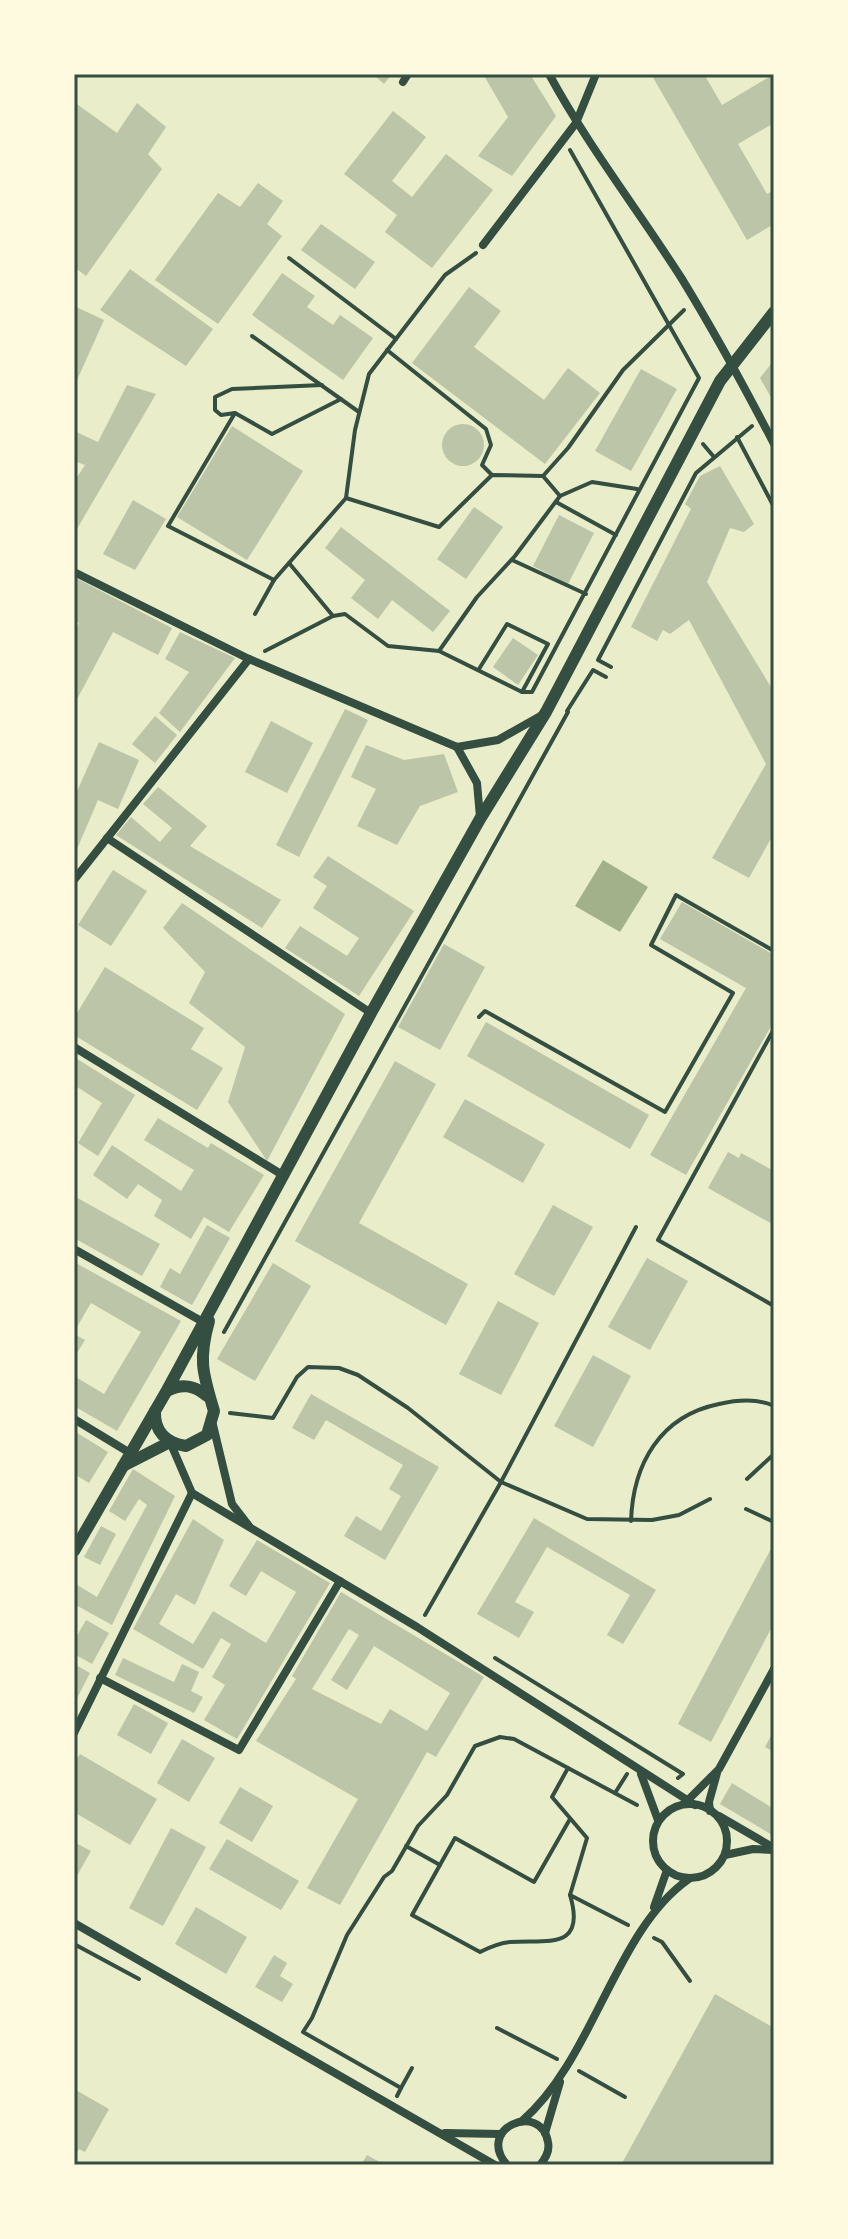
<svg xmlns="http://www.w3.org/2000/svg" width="848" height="2239" font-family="Literata,serif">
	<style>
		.water { fill: #a3b18a }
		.building { fill: #bcc5a7; fill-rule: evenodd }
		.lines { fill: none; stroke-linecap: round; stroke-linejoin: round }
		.path { stroke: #344e41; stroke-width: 4 }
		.minor { stroke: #344e41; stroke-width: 8 }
		.tertiary { stroke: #344e41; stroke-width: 12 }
		.neatline { fill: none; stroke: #344e41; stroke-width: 3 }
	</style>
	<rect width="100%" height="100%" fill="#e9edc9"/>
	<path class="water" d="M603,860l45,27 -28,45 -45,-26z"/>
	<g class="building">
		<path d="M373,74h19l-8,10z"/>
		<path d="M483,74h47l26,42 -44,60 -34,-20 30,-39z"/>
		<path d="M651,74h53l18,31 52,-31v49l-36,21 29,50 7,-4v34l-27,16z"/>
		<path d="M74,102l43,31 20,-30 29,24 -18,27 14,15 -76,107 -12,-9z"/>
		<path d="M393,111l33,26 -34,44 20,16 34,-43 47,36 -61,78 -47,-36 12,-17 -53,-41z"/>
		<path d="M258,183l25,18 -16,23 15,12 -64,88 -63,-44 63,-87 22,14z"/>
		<path d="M321,224l54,38 -20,27 -54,-39z"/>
		<path d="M130,269l83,60 -27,37 -86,-56z"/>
		<path d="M282,273l33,23 -8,11 26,18 7,-10 33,23 -30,42 -91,-65z"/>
		<path d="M469,287l32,24 -27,36 70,53 24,-32 32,25 -55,71 -133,-101z"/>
		<path d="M74,306l30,14 -30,67z"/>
		<path d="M774,360v43l-14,-25z"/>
		<path d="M641,369l36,20 -46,82 -36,-20z"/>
		<path d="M127,385l29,9 -82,140v-52l11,-17 -11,-4v-30l24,11z"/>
		<circle cx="463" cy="445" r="21"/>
		<path d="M232,426l71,45 -56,89 -70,-43z"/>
		<path d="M720,466l34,58 -10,8 -14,-4 -23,54 67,110v141l-25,45 -37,-20 54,-94 -77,-144 -19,14 -7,-4 -6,11 -26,-14 60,-118 -6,-5 15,-28z"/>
		<path d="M133,500l33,19 -31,51 -32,-16z"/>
		<path d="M474,507l29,20 -37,52 -29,-20z"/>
		<path d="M559,515l35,18 -26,51 -35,-18z"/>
		<path d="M341,527l109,84 -17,21 -41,-32 -14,19 -27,-21 14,-18 -40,-32z"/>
		<path d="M74,577l98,51 -14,27 -45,-23 -39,73v-74l5,-8 -5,-3z"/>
		<path d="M180,632l55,26 -55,74 -21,-19 30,-41 -24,-13z"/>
		<path d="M513,638l25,17 -20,30 -25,-18z"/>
		<path d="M345,709l23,11 -69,137 -23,-12z"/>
		<path d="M155,716l22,19 -22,28 -23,-19z"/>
		<path d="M271,721l42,22 -26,50 -42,-21z"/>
		<path d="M99,742l40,18 -21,49 -20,-9 -21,49 -3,-51z"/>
		<path d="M366,745l38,15 40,-6 14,38 -38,14 -23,39 -40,-19 19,-37 -25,-12z"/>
		<path d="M158,787l49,39 -17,20 91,54 -19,28 -146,-93 15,-18 29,25 12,-14 -29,-24z"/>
		<path d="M328,856l86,55 -55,85 -74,-48 15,-22 47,30 12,-18 -46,-30 14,-22 -14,-9z"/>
		<path d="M113,870l34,21 -36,55 -33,-21z"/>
		<path d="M682,902l92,53v66l-88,154 -36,-20 96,-167 -86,-49z"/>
		<path d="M182,903l163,111 -78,147 -39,-59 17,-55 -56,-44 16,-31 -42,-44z"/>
		<path d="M444,944l41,23 -45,83 -42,-23z"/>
		<path d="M105,967l99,61 -13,21 32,19 -26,42 -123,-75v-17z"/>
		<path d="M486,1022l163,93 -19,34 -163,-93z"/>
		<path d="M74,1057l61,38 -37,61 -20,-13 24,-40 -28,-18z"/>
		<path d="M395,1061l41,23 -77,139 109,61 -22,41 -151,-84z"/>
		<path d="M465,1099l80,45 -22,39 -80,-46z"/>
		<path d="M158,1118l50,30 3,-5 53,32 -35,57 -25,-15 -13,22 -37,-23 8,-16 -24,-16 -11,15 -34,-24 19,-30 69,46 13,-21 -50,-30z"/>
		<path d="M728,1152l11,6 2,-5 33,18v54l-66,-37z"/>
		<path d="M74,1196l86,48 -18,32 -68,-38z"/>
		<path d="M553,1205l40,22 -39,69 -40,-22z"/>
		<path d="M207,1225l23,13 -38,67 -32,-18 10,-19 10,6z"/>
		<path d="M647,1258l41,23 -38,69 -42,-23z"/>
		<path d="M74,1262l107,59 -64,110 -43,-25v-30l30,18 37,-62 -50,-29 -17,29z"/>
		<path d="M273,1263l38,23 -56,95 -38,-22z"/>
		<path d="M498,1301l41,22 -38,72 -42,-21z"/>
		<path d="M74,1334l11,6 -11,18z"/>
		<path d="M593,1355l38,21 -38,71 -39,-21z"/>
		<path d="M311,1394l128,73 -54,93 -41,-24 12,-20 25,15 20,-35 -12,-7 14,-24 -77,-45 -12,20 -22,-12z"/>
		<path d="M74,1431l34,21 -19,31 -15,-9z"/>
		<path d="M133,1469l42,27 -63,129 -38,-21v-21l23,14 50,-92 -8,-6 -14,22 -16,-10z"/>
		<path d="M534,1518l122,72 -33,54 -16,-9 23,-40 -83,-48 -32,55 19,10 -15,26 -42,-24z"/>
		<path d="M193,1519l31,21 -29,65 -19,-11 -17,30 34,20 20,-33 53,32 30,-51 -35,-21 -15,25 -17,-10 28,-46 73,43 -93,156 -33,-19 21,-35 -13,-8 19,-33 -10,-6 -18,31 -70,-40z"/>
		<path d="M101,1526l15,8 -16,31 -16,-8z"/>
		<path d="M774,1543v80l-63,119 -33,-18z"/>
		<path d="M341,1592l143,85 -48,80 -9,-5 -87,153 -33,-17 51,-89 -102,-58 40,-62 -4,-3zM349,1629l10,6 -28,45 16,10 27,-44 76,47 -23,38 -37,-22 -9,15 -69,-35z"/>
		<path d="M86,1620l23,13 -17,31 -18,-10v-13z"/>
		<path d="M123,1658l51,24 8,-18 17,8 -8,19 12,6 -9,16 -79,-38z"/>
		<path d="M74,1664l16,9 -16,31z"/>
		<path d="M134,1704l34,19 -17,31 -34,-19z"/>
		<path d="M774,1730v22l-9,-5z"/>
		<path d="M182,1739l33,19 -26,44 -32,-19z"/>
		<path d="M80,1754l77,45 -27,46 -56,-33v-49z"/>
		<path d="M732,1783l42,26v27l-54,-32z"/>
		<path d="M240,1787l33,19 -21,36 -33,-19z"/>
		<path d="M171,1828l35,19 -43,79 -34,-18z"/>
		<path d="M227,1839l72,42 -18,29 -72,-41z"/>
		<path d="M74,1842l17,9 -17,30z"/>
		<path d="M196,1907l51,30 -21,37 -51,-30z"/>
		<path d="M274,1955l13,8 -7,13 13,8 -11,18 -27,-15z"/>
		<path d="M715,1994l59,34v137h-153z"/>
		<path d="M74,2089l35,20 -24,43 -6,-3 -5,8z"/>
		<path d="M367,2155l18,10h-24z"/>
	</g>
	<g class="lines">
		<g class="path">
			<path d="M289,258l107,81"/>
			<path d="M252,336l107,76"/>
			<path d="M387,350l99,79 5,16 -9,20 10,10"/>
			<path d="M235,413l37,21 69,-35"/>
			<path d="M737,437l37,70"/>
			<path d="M703,444l11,13"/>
			<path d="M543,476l25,-28 55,-78 61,-60"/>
			<path d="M346,498l93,29 53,-52 51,1 17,20"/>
			<path d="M556,502l60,33"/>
			<path d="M512,560l74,34"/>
			<path d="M289,563l44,53"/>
			<path d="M274,580l-106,-54 67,-113 -14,2 -6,-5v-13l17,-8 90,-4"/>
			<path d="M255,614l19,-34 72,-82 9,-68 14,-56 76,-99 31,-22"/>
			<path d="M265,651l68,-35 12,-2 43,32 51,5 38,-54 38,-41 45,-60 32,-14 45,7"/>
			<path d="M439,651l83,41h9"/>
			<path d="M611,667l-13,-7 98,-187 56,-47"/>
			<path d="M479,669l28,-45 41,20 -26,48"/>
			<path d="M532,692l167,-314 -129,-228"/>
			<path d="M567,711l26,-41 13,7"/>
			<path d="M479,1017l6,-6 180,101 68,-119 -82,-48 25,-50 98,56"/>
			<path d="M774,1029l-116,211 116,66"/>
			<path d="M224,1332l344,-620"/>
			<path d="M230,1413l43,5 24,-41 11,-10 31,1 19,7 50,33 93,74 86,37 65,1 27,-5 31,-16"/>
			<path d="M747,1479l27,-25"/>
			<path d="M746,1509l28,13"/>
			<path d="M631,1521c2,-57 29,-105 88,-117 18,-4 38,-6 55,2"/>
			<path d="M425,1615l76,-133 135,-255"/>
			<path d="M495,1658l188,116 -5,4"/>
			<path d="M568,1768l69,37"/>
			<path d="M615,1793l12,-19"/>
			<path d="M406,1846l34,19"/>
			<path d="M570,1895c17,57 -25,44 -60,47 -11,1 -20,5 -30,10l-68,-37 43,-77 79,44 36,-63"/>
			<path d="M654,1938l8,4 28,39"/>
			<path d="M74,1944l65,35"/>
			<path d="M497,2028l60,31"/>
			<path d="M579,2071l46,26"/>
			<path d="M401,2088l11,-20"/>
			<path d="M397,2096l4,-8 -98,-56 9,-14 35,-83 37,-58 8,-6 26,-45 29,-31 28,-49 25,-9 14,2 54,29 -16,29 35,41 -17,57 58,30"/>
		</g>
		<g class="minor">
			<path d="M549,74c39,72 89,136 133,205 33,54 63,109 92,165"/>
			<path d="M403,82l5,-8"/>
			<path d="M483,245l93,-122 20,-49"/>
			<path d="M74,572l175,87 208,88 41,-7 46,-26"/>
			<path d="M457,747l20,36 3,34"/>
			<path d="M107,838l264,175"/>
			<path d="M74,880l175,-221"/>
			<path d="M74,1047l207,127"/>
			<path d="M74,1249l129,73"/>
			<path d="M74,1419l56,34"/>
			<path d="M213,1425l19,79 17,22"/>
			<path d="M170,1442l22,51 225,134 278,178"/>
			<path d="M100,1678l139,72 101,-169"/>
			<path d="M74,1733l118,-240"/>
			<path d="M641,1774l17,46"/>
			<path d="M687,1801l32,-32 55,-100"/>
			<circle cx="690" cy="1841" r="37"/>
			<path d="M710,1811l-1,-9 8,-29"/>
			<path d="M719,1816l55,32"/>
			<path d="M725,1855l28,-6 21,1"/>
			<path d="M654,1907l13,-37"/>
			<path d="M74,1923l421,242"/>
			<path d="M522,2121c72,-62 93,-191 167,-242"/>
			<path d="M445,2133l56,1"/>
			<path d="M545,2133l15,-51"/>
			<path d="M507,2165c-32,-37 34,-64 41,-23 2,9 -2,16 -8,23"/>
		</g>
		<g class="tertiary">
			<path d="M167,1391c15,-8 27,-6 40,5"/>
			<path d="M155,1411c-1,20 11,32 31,35l21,-11 7,-24c-11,-37 -16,-51 -5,-90"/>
			<path d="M123,1466l47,-24"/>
			<path d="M74,1551l92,-159 205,-379 109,-194 66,-107 174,-331 54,-69"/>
		</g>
	</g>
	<rect width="848" height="2239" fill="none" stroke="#fefae0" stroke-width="152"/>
	<rect x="76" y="76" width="696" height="2087" class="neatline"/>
</svg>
